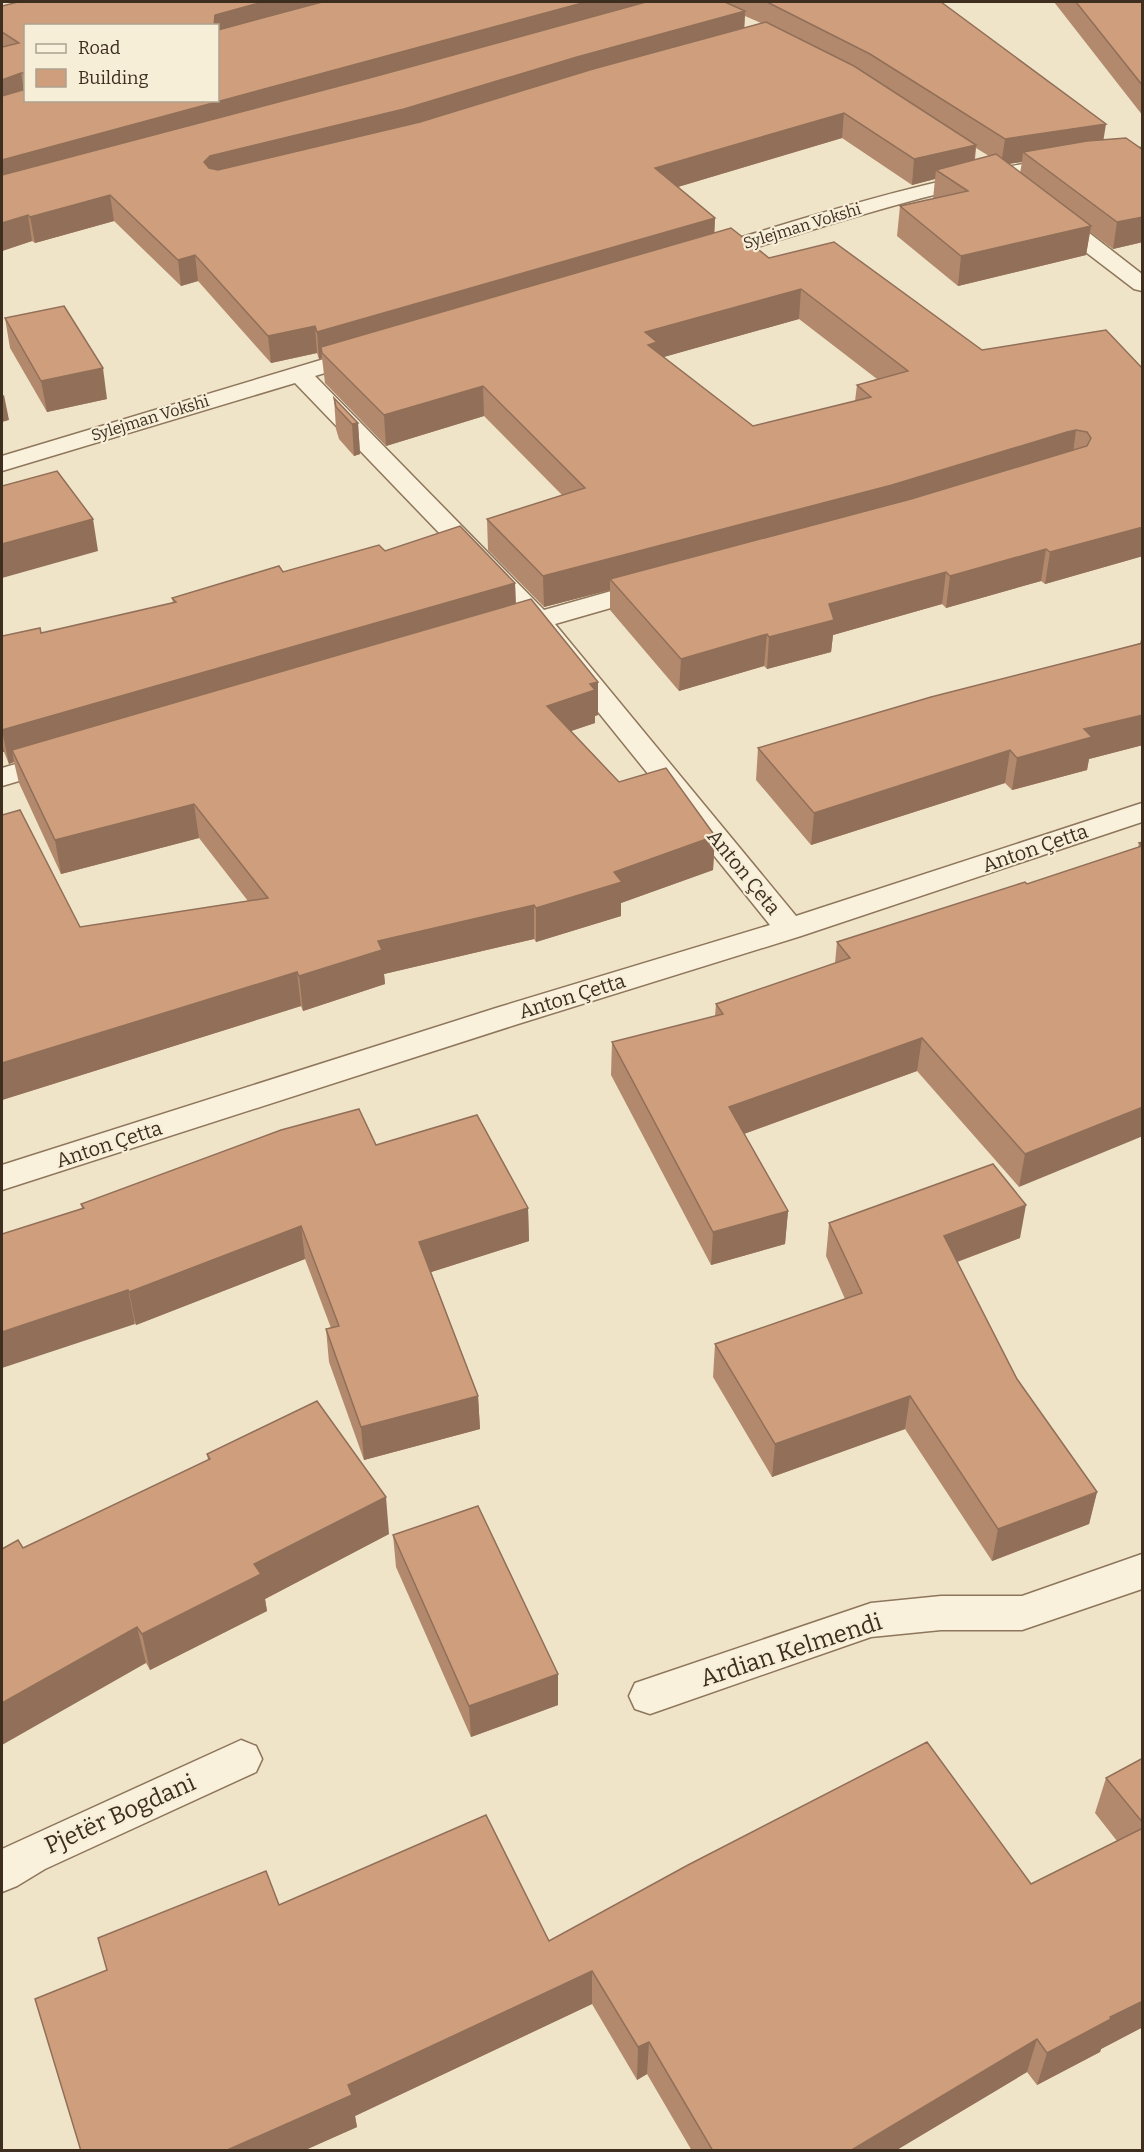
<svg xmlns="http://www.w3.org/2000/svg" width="1144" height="2152" font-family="Bitter,serif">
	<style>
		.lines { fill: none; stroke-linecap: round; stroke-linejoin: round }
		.street-casing { stroke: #8d765c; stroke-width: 3 }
		.street { fill: #faf1dc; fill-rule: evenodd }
		.wall { fill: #b2896c; fill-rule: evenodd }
		.shaded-wall { fill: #916f58 }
		.building { fill: #cf9f7d; stroke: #916f58; stroke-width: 1.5; fill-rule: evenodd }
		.labels { text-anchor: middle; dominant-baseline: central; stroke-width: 4.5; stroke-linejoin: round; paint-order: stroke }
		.far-street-label { font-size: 16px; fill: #3d2e20; stroke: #f7eed8 }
		.street-label { font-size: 20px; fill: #3d2e20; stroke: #f7eed8 }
		.near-street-label { font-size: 24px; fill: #3d2e20; stroke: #f7eed8 }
	</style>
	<rect width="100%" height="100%" fill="#f0e4c8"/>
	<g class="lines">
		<defs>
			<g id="street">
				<path d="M1142,148v12c-38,4 -76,7 -113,14 -108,20 -212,54 -316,87l-8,2 -8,-2 -3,-5 3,-5c149,-46 289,-90 445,-103z"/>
				<path d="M1053,210l8,1 81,63v17l-8,-2 -89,-68 -3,-5 3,-5z"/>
				<path d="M364,347l8,2 4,5 -4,5 -57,17 229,234 110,-31 9,2 4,6 -4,6 -108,31 241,292 346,-113v19l-341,114 -283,88 -516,166v-25l494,-157 274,-83 -238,-295 -28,8 -10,-2 -4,-6 4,-6 26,-7 -225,-234 -293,88v-15z"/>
				<path d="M60,751l10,3 4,6 -4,6 -68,20v-18z"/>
				<path d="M1142,1554v35l-120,41h-81l-70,7 -221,77 -15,-5 -6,-13 6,-13 236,-80 70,-7h81z"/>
				<path d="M241,1740l15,6 6,13 -6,13 -211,97 -28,17 -15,6v-43z"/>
			</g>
		</defs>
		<use href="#street" class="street-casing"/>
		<use href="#street" class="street"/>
	</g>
	<g class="wall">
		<path d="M18,2h923l163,138 39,10v92l-30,7 -23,-17 -4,23 -128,31 -61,-50 3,-30 33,-7 2,-20 -23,6 -70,-47 -164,49 37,31 -1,14 55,26 213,92 161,19v187l-98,28 -4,-3 -95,27 -4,-4 -109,31 -2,17 -64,17 -3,-3 -85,25 -69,-81v-20l-66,17 -56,-57 -1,-31 75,-24 -78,-79 -98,30 -61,-63 -3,-25 -3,1 -2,-6 -46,10 -73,-82 -17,5 -67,-65 -79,22 -3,-2 -30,10v-245zM745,16l16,7 -17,5zM26,26l192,74h-192zM976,148l13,8 -14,4zM1022,162l-2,11 -12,-9zM799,319l78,60 -20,6 -2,16 -102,25 -90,-69z"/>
		<path d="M1054,2h89v114z"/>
		<path d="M5,318l102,81 -60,13 -37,-64z"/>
		<path d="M334,398l24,25 2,31 -6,2 -15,-17 -3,-10z"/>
		<path d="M385,551l130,32 1,21 82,111 -3,1v7l-24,8 48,51 96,54 -2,34 -92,33v13l-85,26 -2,-3 -150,35 1,10 -82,27 -2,-5 -299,94v-285l78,112 168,-26 -49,-63 -138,36 -42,-91 -5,-21 -5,2 -5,-12h-2v-116l39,-3 132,-30 -1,-5 111,-26z"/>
		<path d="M1142,636h1v109l-54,14 -2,11 -75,20 -7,-7 -194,62 -55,-65 2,-32 382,-105z"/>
		<path d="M1143,842l-124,345 -102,-116 -173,63 44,77 -3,33 -74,21 -100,-190 1,-33 103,-26 1,-12 119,-41 2,-21 190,-58 111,-36 1,-5z"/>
		<path d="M376,1145l152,63 1,33 -98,31 47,124 2,33 -116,31 -35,-98 -3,-33 5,-1 -26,-69 -169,66 -54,-116 -1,-5z"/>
		<path d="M829,1223l191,15 -63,24 60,117 80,113 -8,32 -97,37 -87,-132 -133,48 -59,-100 2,-33 130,-45 -19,-43z"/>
		<path d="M207,1454l182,80 -124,65 2,12 -117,59 -4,-7 -123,-115 185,-88z"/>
		<path d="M393,1535l165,139v31l-87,32 -75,-170z"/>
		<path d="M1143,1758v269l-42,22 -1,3 -63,33 -10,-13 -132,79h-203l-45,-77 -10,6 -45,-76 -237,112 2,11 -54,24h-222l198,-246 270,36 482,-57 86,-43 -22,-28 11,-35z"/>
	</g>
	<g class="shaded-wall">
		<path d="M263,2h89l-134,37v-13h-4l1,-11z"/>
		<path d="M586,2h88l-672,185v-27z"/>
		<path d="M745,11l-1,24 -532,147 -8,-20 6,-6z"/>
		<path d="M21,73l4,25 -23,8v-26z"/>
		<path d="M844,113l-2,25 -188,56 1,-26z"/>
		<path d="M1106,124l-4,25 -79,3 -1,10 -21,3 4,-26z"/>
		<path d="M976,145l-3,25h-37l-1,9 -23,6 2,-26z"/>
		<path d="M110,195l4,26 -79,22 -5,-26z"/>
		<path d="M28,215l4,26 -30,10v-28z"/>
		<path d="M1143,217v25l-30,7 4,-27z"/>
		<path d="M715,218l-1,26 -393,103 1,11 -3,1 -2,-27z"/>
		<path d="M1091,226l-5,29 -128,31 3,-30z"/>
		<path d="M195,255l3,26 -17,5 -3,-26z"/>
		<path d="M801,289l-2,30 -142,40 -1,13 -11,-40z"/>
		<path d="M315,326l2,27 -46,10 -3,-27z"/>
		<path d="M103,368l4,31 -60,13 -6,-31z"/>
		<path d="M483,386l1,30 -98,30 -2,-31z"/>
		<path d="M4,395l5,25 -7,2v-26z"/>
		<path d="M358,423l2,31 -6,2 -2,-32z"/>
		<path d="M1076,430l-4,31 -462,118v11l-66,17 -1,-31z"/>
		<path d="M93,519l5,32 -96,27v-34z"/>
		<path d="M1143,527v29l-98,28 5,-32z"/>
		<path d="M1046,549l-5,32 -95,27 4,-32z"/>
		<path d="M946,572l-4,32 -109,31 -2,17 -64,17 2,-32 60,-33z"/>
		<path d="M515,583l1,33 -504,134 2,12 -5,2 -7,-34z"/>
		<path d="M767,634l-3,32 -85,25 2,-32z"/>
		<path d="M598,682v33l-3,1v7l-48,16v-33l43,-22z"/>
		<path d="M1143,715v30l-54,14 -2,11 -75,20 5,-32 67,-29z"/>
		<path d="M2,741l2,11h-2z"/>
		<path d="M1010,750l-5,33 -194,62 3,-32z"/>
		<path d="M194,804l5,34 -138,36 -6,-34z"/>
		<path d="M715,836l-2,34 -92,33v13l-85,26v-34l78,-36z"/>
		<path d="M534,905v34l-150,35 1,10 -82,27 -4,-35 79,-35z"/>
		<path d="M297,972l4,34 -299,94v-37z"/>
		<path d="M922,1038l-5,33 -190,69 2,-33z"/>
		<path d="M1143,1107v29l-124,51 6,-33z"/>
		<path d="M1026,1205l-6,33 -82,31 6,-33z"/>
		<path d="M528,1208l1,33 -107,34 -3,-33z"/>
		<path d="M788,1211l-3,33 -74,21 2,-33z"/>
		<path d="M301,1226l4,33 -169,66 -7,-33z"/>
		<path d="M128,1290l7,34 -133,44v-36z"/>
		<path d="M478,1396l2,33 -116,31 -3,-33z"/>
		<path d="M910,1396l-5,33 -133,48 3,-33z"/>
		<path d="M1097,1492l-8,32 -97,37 6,-32z"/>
		<path d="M386,1497l3,37 -124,65 2,12 -117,59 -8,-36 112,-70z"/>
		<path d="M137,1627l9,36 -144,82v-42z"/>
		<path d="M558,1674v31l-87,32 -2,-31z"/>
		<path d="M592,1971v33l-237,112 2,11 -54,24h-78l123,-66z"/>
		<path d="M1143,2001v26l-42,22 -1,3 -63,33 10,-32 63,-36z"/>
		<path d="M1037,2039l-10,33 -132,79h-45z"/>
		<path d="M649,2042l-2,32 -10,6 1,-33z"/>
	</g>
	<g class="building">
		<path d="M18,2h245l-48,13 -1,11h-188v47h-5l-19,7v-33l17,-4 -17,-11v-26z"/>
		<path d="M322,2h264l-584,158v-64l24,-7v11h192v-70z"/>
		<path d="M646,2h79l20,9 -168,46 -173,52 -194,47 -6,6 5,6 9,2 202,-48 173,-53 173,-47 88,44 122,79 -62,14 -70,-46 -189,55 60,50 -398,114 -2,-6 -47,10 -73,-81 -17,5 -68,-65 -80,22 -2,-2 -26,8v-48l371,-98z"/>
		<path d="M767,2h174l165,122 -101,15 -135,-85z"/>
		<path d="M1076,2h67v84z"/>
		<path d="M1126,138l17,12v67l-26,5 -94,-70 64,-11z"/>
		<path d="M996,154l95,72 -130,30 -61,-50 68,-15 -32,-21z"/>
		<path d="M731,228l38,30 65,-16 148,108 124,-20 37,39v158l-93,25 -4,-3 -96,27 -4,-4 -117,32 5,16 -65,17 -2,-3 -86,25 -71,-80 301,-80 176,-53 4,-8 -4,-6 -11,-2 -9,2 -175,53 -349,91 -56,-57 98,-31 -102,-102 -99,29 -62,-62 -1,-6zM801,289l107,82 -51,14 14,12 -118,29 -105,-81 9,-3 -12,-10z"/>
		<path d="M64,306l39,62 -62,13 -36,-63z"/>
		<path d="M334,398l24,25 -6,1 -16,-17z"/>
		<path d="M57,471l36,48 -91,25v-58z"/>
		<path d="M460,526l55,57 -513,147v-94l38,-8 1,5 135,-31 -4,-4 107,-32 4,6 96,-27 6,6z"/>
		<path d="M531,599l67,83 -8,2 5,6 -48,16 72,76 47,-14 49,68 -101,36 8,10 -86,26 -2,-3 -156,36 4,9 -83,26 -2,-4 -295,91v-248l18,-5 60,117 188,-29 -74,-94 -139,36 -43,-90z"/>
		<path d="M1143,643v72l-59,14 8,8 -75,21 -7,-8 -196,63 -56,-65 173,-51z"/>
		<path d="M1143,842v265l-118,47 -103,-116 -193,69 59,104 -75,21 -101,-190 111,-28 -7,-10 134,-46 -13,-16 188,-60 2,2 115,-38 -3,-3z"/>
		<path d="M359,1109l17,36 101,-30 51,93 -109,34 59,154 -117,31 -35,-98 13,-3 -38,-100 -172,66 -1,-2 -126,42v-98l82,-26 -3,-4 200,-74z"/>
		<path d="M993,1164l33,41 -82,31 73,143 80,113 -99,37 -88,-133 -135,48 -60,-100 147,-51 -33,-70z"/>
		<path d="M317,1401l69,96 -132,67 7,10 -119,60 -5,-7 -135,76v-154l16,-9 5,8 187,-89 -3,-5z"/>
		<path d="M478,1506l80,168 -89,32 -76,-171z"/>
		<path d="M927,1742l104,142 112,-56v173l-33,16 1,2 -64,34 -10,-14 -187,112h-137l-64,-109 -11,5 -46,-76 -244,114 4,10 -127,56h-144l-46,-152 72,-29 -9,-32 168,-67 13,34 207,-90 63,126 139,-76z"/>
		<path d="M1143,1758v65l-37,-45z"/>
	</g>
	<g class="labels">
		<g class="far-street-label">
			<text transform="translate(802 226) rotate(-17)">Sylejman Vokshi</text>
			<text transform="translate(150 418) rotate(-17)">Sylejman Vokshi</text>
		</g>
		<g class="street-label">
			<text transform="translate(1035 848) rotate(-19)">Anton Çetta</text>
			<text transform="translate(744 872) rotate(51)">Anton Çeta</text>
			<text transform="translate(572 996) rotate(-17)">Anton Çetta</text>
			<text transform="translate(109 1144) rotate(-18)">Anton Çetta</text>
		</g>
		<g class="near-street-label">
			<text transform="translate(791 1650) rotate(-18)">Ardian Kelmendi</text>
			<text transform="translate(120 1814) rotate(-24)">Pjetër Bogdani</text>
		</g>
	</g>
	<rect width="1144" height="2152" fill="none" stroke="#3d2e20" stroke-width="6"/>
	<rect x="24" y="24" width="195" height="78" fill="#f7eed8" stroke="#ada18e" stroke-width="1.5"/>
	<rect x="36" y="44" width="30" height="9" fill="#faf1dc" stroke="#ada18e" stroke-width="1.5"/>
	<text x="78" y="54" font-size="18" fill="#3d2e20">Road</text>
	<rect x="36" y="69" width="30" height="18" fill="#cf9f7d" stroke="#ada18e" stroke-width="1.5"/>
	<text x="78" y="84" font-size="18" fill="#3d2e20">Building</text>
</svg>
